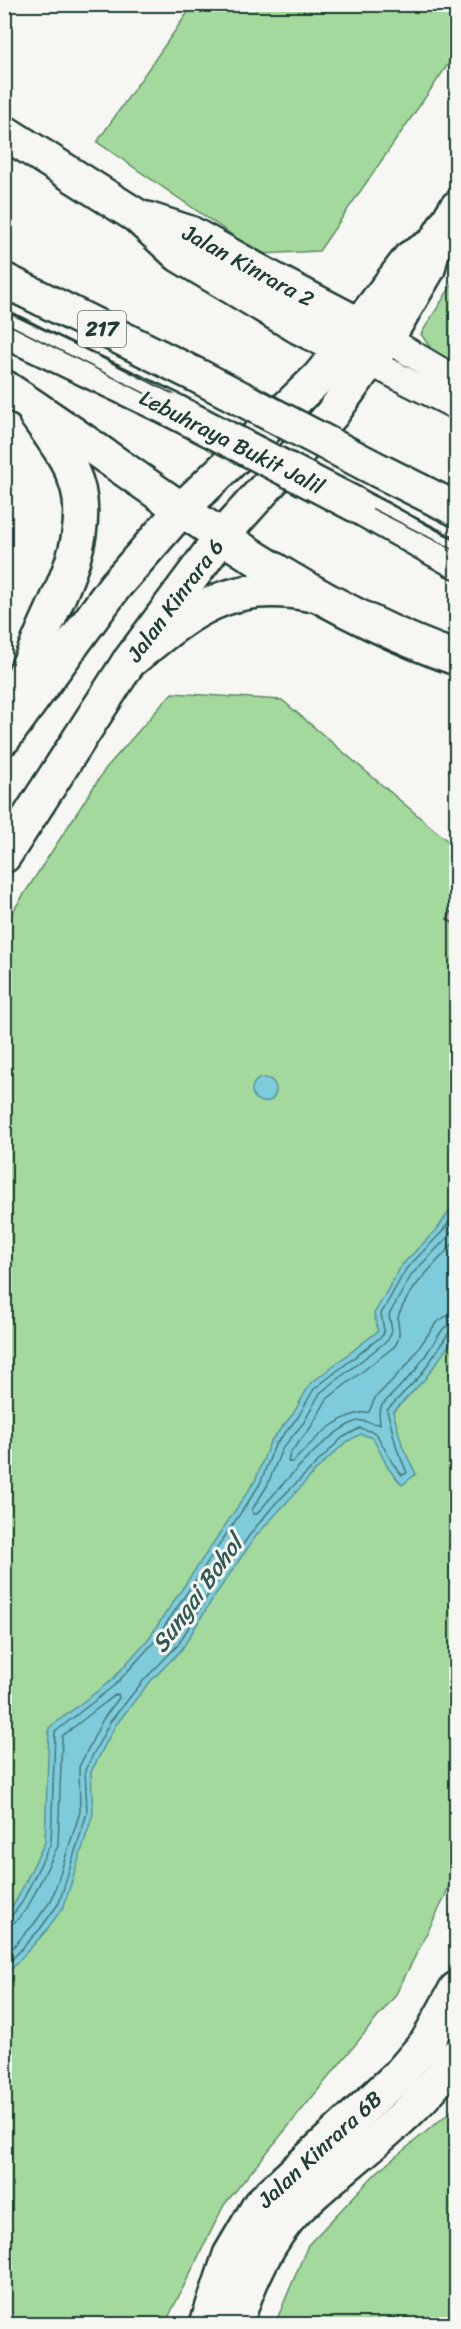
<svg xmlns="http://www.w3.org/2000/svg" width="461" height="2329" font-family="Sriracha,sans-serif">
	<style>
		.built { fill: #eedfe5 }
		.green { fill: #a3d99c; stroke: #618b68; stroke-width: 1.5 }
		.water { fill: #7eccdb; stroke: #589398; stroke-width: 1.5 }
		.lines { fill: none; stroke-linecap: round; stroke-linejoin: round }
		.shore { stroke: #457677; stroke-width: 1.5 }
		.building { fill: #dca9c6; stroke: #1f3d34; stroke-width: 1.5 }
		.minor-casing { stroke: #1f3d34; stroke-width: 30 }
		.tertiary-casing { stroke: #1f3d34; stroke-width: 38 }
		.secondary-casing { stroke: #1f3d34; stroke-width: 38 }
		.trunk-casing { stroke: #1f3d34; stroke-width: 38 }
		.minor { stroke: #f6f6f2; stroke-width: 26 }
		.tertiary { stroke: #f6f6f2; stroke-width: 33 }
		.secondary { stroke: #f6f6f2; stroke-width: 33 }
		.trunk { stroke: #f6f6f2; stroke-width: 33 }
		.tram { stroke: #1f3d34; stroke-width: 1.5 }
		.trunk-bridge-casing { stroke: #1f3d34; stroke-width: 38; stroke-linecap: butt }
		.trunk-bridge { stroke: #f6f6f2; stroke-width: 33 }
		.labels { text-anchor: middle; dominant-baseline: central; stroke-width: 6; stroke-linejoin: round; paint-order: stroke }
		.shield { fill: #f6f6f2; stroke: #60746d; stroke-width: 1.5 }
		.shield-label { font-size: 21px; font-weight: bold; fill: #1f3d34 }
		.street-label { font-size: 22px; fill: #1f3d34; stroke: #f6f6f2 }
		.water-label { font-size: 24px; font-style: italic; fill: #325a55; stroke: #f6f6f2 }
	</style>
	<rect width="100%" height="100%" fill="#f6f6f2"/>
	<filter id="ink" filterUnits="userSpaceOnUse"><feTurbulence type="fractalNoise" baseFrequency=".0167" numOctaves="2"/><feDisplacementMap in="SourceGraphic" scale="12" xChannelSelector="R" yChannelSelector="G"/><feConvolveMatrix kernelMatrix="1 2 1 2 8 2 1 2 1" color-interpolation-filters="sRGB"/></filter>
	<g filter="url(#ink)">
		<path class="built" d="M5,436l6,5 1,146 -7,24z"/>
		<g class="green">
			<path d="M193,5h263v48l-137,198 -59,3 -163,-112z"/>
			<path d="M456,278v87l-23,-13 -12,-18z"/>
			<path d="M172,693l110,7 174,148v1019l-12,32 -49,97 -171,209 -59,119h-160l-1,-1399 102,-157z"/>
			<path d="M456,2107v217h-181l33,-79 68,-72z"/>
		</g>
		<g class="water">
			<circle cx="264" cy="1090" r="12"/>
			<path d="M456,1201v134l-31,44 -32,33 10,36 13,26 -14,11 -14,-17 -15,-30 -12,-4 -15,8 -28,26 -62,68 -43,62 -31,51 -35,36 -32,41 -24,46 2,42 -29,92 -19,26 -40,44v-61l11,-14 29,-59 4,-114 63,-48 37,-42 106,-157 15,-39 23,-28 17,-30 68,-53 -4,-17 27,-48 37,-38z"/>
		</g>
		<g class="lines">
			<g class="shore">
				<path d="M456,1224l-8,13 -36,37 -23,41 3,16 -4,9 -68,53 -16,29 -22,27 -15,37 -15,24 1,4h4c19,-23 73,-86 101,-93 7,-2 15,4 22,3l-1,-12 3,-7 33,-34 28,-42 6,-4 7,-2"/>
				<path d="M456,1240c-21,26 -43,42 -57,74 -4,11 5,18 -4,32l-68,53 -16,28 -21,26 -2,9h5c21,-22 44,-49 76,-50l6,-14 32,-33 29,-42 9,-6 11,-3"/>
				<path d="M4,1918l7,-2 10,-12 30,-61 4,-111 61,-48 38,-42 106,-158 15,-39 23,-28 16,-28 69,-54 1,-5 -3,-16 25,-45 36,-37 14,-20"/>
				<path d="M4,1925l11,-3 12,-13 31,-63 4,-110 53,-41 3,-1 1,4 -16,21 -24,48 1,45 -28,87 -18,25 -30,33"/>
				<path d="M4,1968l36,-39 19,-26 28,-90 -2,-43 25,-48 33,-41 35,-36 30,-50 43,-62 24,-29 67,-66 18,-10 16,5 17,31 9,11 5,-2 -10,-24 -10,-39 34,-35 27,-41 8,-3"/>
			</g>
		</g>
		<path class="building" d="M456,904v21l-9,-6z"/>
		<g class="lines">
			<defs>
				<g id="minor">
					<path d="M387,339l69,41"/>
					<path d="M369,362l87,44"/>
				</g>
				<g id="tertiary">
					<path d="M4,132l133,84 42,39 120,72 70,35 18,-23 41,-70 6,-25 22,-36"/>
					<path id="s1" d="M147,219l43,14 86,48 111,58"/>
					<path d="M346,342l64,-84 24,-14"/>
					<path id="s2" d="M207,2324l23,-69 30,-51 138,-128 29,-34 29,-53"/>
					<path d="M236,2324c11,-39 33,-87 62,-116 53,-51 116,-90 158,-152"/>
				</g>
				<g id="secondary">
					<path d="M4,738l111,-152 68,-78 135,-130 24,-29"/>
					<path id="s3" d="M4,856l124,-193 94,-127 110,-122 37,-52"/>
				</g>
				<g id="trunk">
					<path d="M4,280l196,97"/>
					<path d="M4,330l170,81"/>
					<path d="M4,387c147,96 285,213 452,271"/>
					<path d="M380,471l76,38"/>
					<path d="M356,505l100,56"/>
					<path d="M128,663c58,-48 99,-85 180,-69"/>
					<path d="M4,720c14,-31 28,-62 41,-93 18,-40 40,-82 35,-127 -3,-31 -26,-60 -44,-85"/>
				</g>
			</defs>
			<use href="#minor" class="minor-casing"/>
			<use href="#tertiary" class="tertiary-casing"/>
			<use href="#secondary" class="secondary-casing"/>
			<use href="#trunk" class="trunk-casing"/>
			<use href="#minor" class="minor"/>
			<use href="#tertiary" class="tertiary"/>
			<use href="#secondary" class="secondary"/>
			<use href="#trunk" class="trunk"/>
			<g class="tram">
				<path d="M4,308l452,230"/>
				<path d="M4,322l452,229"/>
			</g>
			<defs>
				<g id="trunk-bridge">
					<path d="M200,377l180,94"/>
					<path d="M174,411l182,94"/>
				</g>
			</defs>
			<use href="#trunk-bridge" class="trunk-bridge-casing"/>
			<use href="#trunk-bridge" class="trunk-bridge"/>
		</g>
	</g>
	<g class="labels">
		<rect class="shield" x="78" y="311" width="48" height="36" rx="4.5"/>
		<g class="shield-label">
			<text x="102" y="329">217</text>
		</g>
		<g class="street-label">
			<text stroke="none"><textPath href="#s1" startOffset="112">Jalan Kinrara 2</textPath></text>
			<text transform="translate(232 442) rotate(27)">Lebuhraya Bukit Jalil</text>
			<text stroke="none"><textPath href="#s3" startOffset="308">Jalan Kinrara 6</textPath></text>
			<text stroke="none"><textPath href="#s2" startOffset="213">Jalan Kinrara 6B</textPath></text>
		</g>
		<g class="water-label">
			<text transform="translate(197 1594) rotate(-54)">Sungai Bohol</text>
		</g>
	</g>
	<rect width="461" height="2329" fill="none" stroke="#f6f6f2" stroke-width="24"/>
	<rect x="12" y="12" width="437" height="2305" fill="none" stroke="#1f3d34" stroke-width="2" filter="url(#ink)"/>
</svg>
